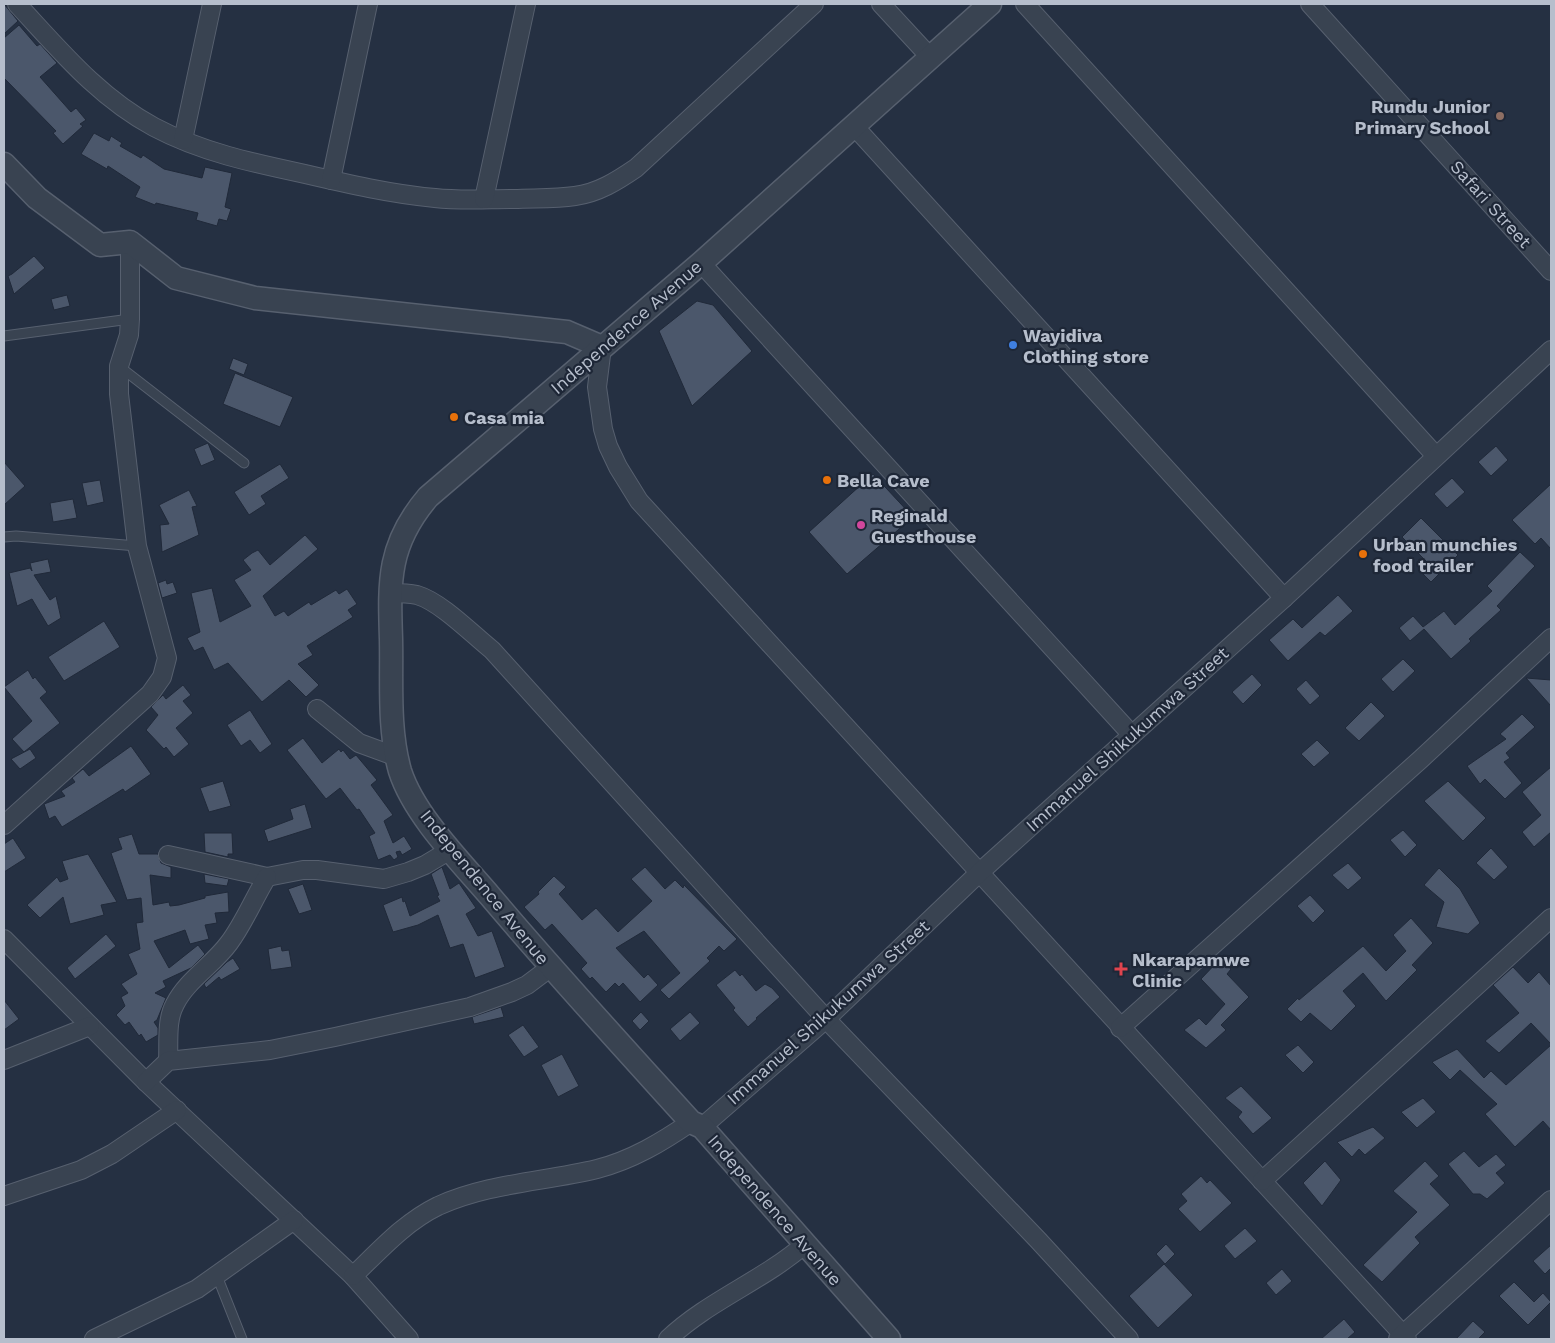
<svg xmlns="http://www.w3.org/2000/svg" width="1555" height="1343" font-family="'Work Sans',sans-serif">
	<style>
		.building { fill: #4b576b; stroke: #202939 }
		.lines { fill: none; stroke-linecap: round; stroke-linejoin: round }
		.service-casing { stroke: #57606f; stroke-width: 11 }
		.minor-casing { stroke: #57606f; stroke-width: 20 }
		.tertiary-casing { stroke: #57606f; stroke-width: 25 }
		.service { stroke: #394351; stroke-width: 9 }
		.minor { stroke: #394351; stroke-width: 18 }
		.tertiary { stroke: #394351; stroke-width: 22 }
		.education-dot { fill: #8d6e63; stroke: #1e2737; stroke-width: 2 }
		.shop-dot { fill: #3f7fe0; stroke: #1e2737; stroke-width: 2 }
		.food-dot { fill: #e8710a; stroke: #1e2737; stroke-width: 2 }
		.hotel-dot { fill: #d1479c; stroke: #1e2737; stroke-width: 2 }
		.health-dot { fill: #e0444e; stroke: #1e2737; stroke-width: 2 }
		.labels { text-anchor: middle; dominant-baseline: central; stroke-width: 4.5; stroke-linejoin: round; paint-order: stroke }
		.poi-label { font-size: 18px; font-weight: bold; fill: #b6becc; stroke: #1e2737; text-anchor: start }
		.street-label { font-size: 18px; fill: #b6becc; stroke: #1e2737 }
	</style>
	<rect width="100%" height="100%" fill="#253042"/>
	<g class="building">
		<path d="M4,4l14,17 -14,13z"/>
		<path d="M19,25l18,21 3,-2 17,19 -17,14 31,35 5,-4 10,12 -6,4 3,2 -20,18 -10,-11 3,-2 -52,-53v-40z"/>
		<path d="M94,133l15,8 2,-5 11,7 -2,3 21,12 2,-3 21,14 38,9 3,-11 27,6 -7,34 6,2 -4,12 -8,-2 -2,7 -21,-6 2,-7 -42,-10 -1,2 -20,-8 5,-10 -32,-21 -1,3 -26,-15z"/>
		<path d="M34,256l11,12 -31,26 -6,-18 4,-2z"/>
		<path d="M67,295l3,11 -16,4 -3,-11z"/>
		<path d="M697,301l16,4 39,46 -60,55 -33,-75z"/>
		<path d="M233,358l15,6 -4,11 -15,-6z"/>
		<path d="M235,373l58,24 -13,30 -57,-23z"/>
		<path d="M208,443l7,17 -14,6 -7,-17z"/>
		<path d="M1496,446l12,14 -17,16 -13,-14z"/>
		<path d="M4,462l21,24 -21,19z"/>
		<path d="M280,464l9,14 -28,18 5,8 -17,11 -15,-23z"/>
		<path d="M873,474l40,43 -66,57 -38,-42z"/>
		<path d="M1452,478l13,14 -18,16 -13,-14z"/>
		<path d="M100,480l4,22 -17,4 -5,-23z"/>
		<path d="M1551,484v65l-10,-11 -6,6 -23,-24z"/>
		<path d="M189,490l8,16 -5,1 7,28 -37,17 -2,-27 9,-1 -10,-19z"/>
		<path d="M73,499l4,19 -24,4 -3,-19z"/>
		<path d="M1421,518l37,37 -27,27 -9,-9 8,-8 -28,-28z"/>
		<path d="M305,535l13,14 -55,47 12,20 9,-5 4,5 21,-14 2,3 25,-15 3,4 8,-5 10,15 -9,6 5,7 -46,29 6,9 -15,9 21,21 -13,12 -17,-17 -27,22 -34,-39 -14,7 -11,-23 -9,4 -7,-13 13,-6 -9,-39 21,-5 8,34 31,-16 -17,-26 17,-10 -8,-10 9,-7 6,-3 12,15z"/>
		<path d="M1520,552l15,14 -38,40 4,4 -32,29 2,2 -20,18 -27,-30 -14,12 -11,-13 14,-12 10,11 21,-16 11,14 37,-34 -5,-5z"/>
		<path d="M48,559l3,13 -17,3 16,25 6,-4 5,22 -13,8 -16,-27 -15,7 -8,-33 21,-5 2,3 -2,-8z"/>
		<path d="M166,580l1,4 6,-2 4,11 -15,5 -4,-15z"/>
		<path d="M1338,595l15,16 -28,25 -5,-4 -32,29 -19,-21 24,-21 9,9z"/>
		<path d="M104,621l16,26 -56,34 -16,-24z"/>
		<path d="M1403,659l12,12 -22,21 -12,-13z"/>
		<path d="M28,670l5,9 2,-2 12,15 -7,6 20,25 -36,29 -12,-13 20,-18 -28,-34z"/>
		<path d="M1252,674l10,11 -19,19 -11,-12z"/>
		<path d="M1526,678l25,2v26z"/>
		<path d="M1306,680l14,16 -10,9 -14,-16z"/>
		<path d="M183,685l8,10 -8,6 10,12 -17,15 13,16 -15,13 -8,-10 -2,2 -18,-19 12,-15 -7,-8 12,-12 3,4z"/>
		<path d="M1371,702l14,14 -26,25 -14,-13z"/>
		<path d="M250,710l22,34 -12,9 -10,-13 -9,6 -14,-21z"/>
		<path d="M1522,714l13,13 -29,26 4,5 -6,4 18,21 -17,16 -20,-20 -5,5 -13,-18 39,-27 -6,-5z"/>
		<path d="M303,738l19,25 17,-14 2,3 2,-2 7,9 6,-4 21,25 -6,5 22,30 -9,6 9,22 11,-7 8,13 -10,6 -2,-4 -4,1 2,5 -4,3 -4,-5 -12,5 -9,-24 6,-3 -16,-24 -2,1 -17,-22 -14,11 -39,-49z"/>
		<path d="M1317,740l13,13 -16,14 -13,-13z"/>
		<path d="M131,746l20,28 -26,18 -2,-3 -61,38 -7,-11 -6,3 -5,-15 21,-8 -4,-5 14,-9 -3,-4 11,-9 6,7z"/>
		<path d="M30,749l6,9 -16,11 -9,-10z"/>
		<path d="M1551,767v65l-17,15 -12,-15 19,-17 -19,-23z"/>
		<path d="M223,781l8,25 -22,6 -9,-24z"/>
		<path d="M1448,781l38,37 -23,23 -39,-40z"/>
		<path d="M305,804l7,24 -44,14 -4,-12 29,-11 -3,-10z"/>
		<path d="M1403,830l14,15 -12,12 -15,-17z"/>
		<path d="M204,833h28l1,21h-5v3l-23,-5z"/>
		<path d="M132,834l7,20h19l3,9 10,4v11l-21,-3 3,30 16,-3 1,4 9,-1 26,-7v-2l23,-4 1,20 -14,1 2,10 -12,2 4,14 -19,5 -5,-14 -31,11 15,27 29,-23 7,9 -14,14 -28,13 3,6 -11,6 11,5 -9,22 -3,2 4,6v7l-12,7 -5,-8 -2,2 -10,-14 -4,3 -9,-10 9,-9 -4,-9 7,-4 -7,-9 16,-10 -9,-20 12,-5 -4,-26 7,-1 -2,-24 -14,2 -16,-47 11,-4 -4,-11z"/>
		<path d="M13,838l13,20 -22,14v-28z"/>
		<path d="M1491,848l17,19 -14,13 -18,-17z"/>
		<path d="M88,854l29,48 -16,3 3,10 -34,9 -7,-27 -23,21 -13,-13 30,-28 3,5 8,-3 -6,-18z"/>
		<path d="M1348,863l14,15 -14,12 -16,-15z"/>
		<path d="M442,867l8,22 9,-6 17,25 -10,6 12,22 14,-5 13,36 -30,11 -12,-34 -13,4 -12,-33 -20,10 -25,7 -10,-27 19,-8 1,5 2,-1 5,15 30,-15 -3,-5 2,-1 -8,-21z"/>
		<path d="M645,867l20,22 10,-9 8,8 1,-3 53,54 -13,12 -5,-5 -12,12 3,3 -41,38 -9,-9 20,-17 -36,-42 -28,17 28,30 4,-4 10,11 -18,17 -17,-19 -4,4 -4,-4 -9,9 -14,-15 -2,2 -9,-10 6,-6 -35,-39 -7,6 -21,-23 15,-13 -1,-2 16,-16 12,11 -7,7 23,26 14,-12 22,24 34,-31 -21,-22z"/>
		<path d="M1439,868l21,21 20,34 -12,11 -32,-7 8,-25 -20,-17z"/>
		<path d="M204,874l25,5 -2,7 -22,-3z"/>
		<path d="M303,884l9,26 -13,4 -11,-25z"/>
		<path d="M1310,895l15,16 -12,12 -16,-17z"/>
		<path d="M1411,918l22,25 -21,22 5,5 -31,31 -23,-28 -20,18 13,15 -25,25 -21,-18 -9,9 -14,-13 11,-11 1,2 64,-54 23,25 20,-20 -13,-16z"/>
		<path d="M106,934l10,12 -41,33 -8,-11z"/>
		<path d="M281,946l1,5 7,-1 3,17 -21,3 -3,-21z"/>
		<path d="M233,958l7,11 -19,11 -2,-3 -13,11 -2,-4 23,-22z"/>
		<path d="M1220,959l11,10 -4,5 22,23 -28,28 5,5 -20,18 -22,-18 15,-12 7,7 19,-21 -24,-25z"/>
		<path d="M1513,967l15,16 11,-11 12,14v58l-20,-21 -32,30 -14,-12 34,-28 -26,-28z"/>
		<path d="M735,970l5,6 2,-2 14,17 9,-7 7,4 8,9 -24,21 1,1 -9,8 -15,-17 2,-2 -19,-23z"/>
		<path d="M4,1000l15,19 -15,11z"/>
		<path d="M501,1007l3,10 -30,7 -2,-7z"/>
		<path d="M641,1012l8,9 -9,9 -8,-9z"/>
		<path d="M690,1012l10,11 -20,18 -10,-12z"/>
		<path d="M523,1025l16,22 -15,10 -16,-22z"/>
		<path d="M1298,1045l16,17 -11,11 -18,-18z"/>
		<path d="M1551,1045v85l-8,-9 -28,26 -30,-33 12,-10 -37,-34 -10,10 -18,-18 25,-13 27,29 7,-7 15,14z"/>
		<path d="M562,1054l17,32 -21,11 -17,-32z"/>
		<path d="M1241,1086l31,32 -19,16 -15,-17 4,-5 -17,-14z"/>
		<path d="M1423,1098l13,14 -19,16 -16,-16z"/>
		<path d="M1373,1127l12,11 -20,17 -6,-6 -7,8 -15,-15z"/>
		<path d="M1464,1151l15,16 17,-13 10,11 -10,8 9,10 -18,16 -7,-5h-7l-25,-30z"/>
		<path d="M1325,1161l16,19 -19,26 -19,-23z"/>
		<path d="M1425,1161l14,15 -9,8 20,21 -35,32 5,6 -38,39 -19,-17 54,-53 -24,-21z"/>
		<path d="M1201,1176l6,7 3,-3 22,23 -32,29 -22,-23 9,-8 -6,-7z"/>
		<path d="M1245,1228l12,13 -22,18 -11,-13z"/>
		<path d="M1166,1244l9,10 -10,10 -9,-10z"/>
		<path d="M1551,1245v23l-6,6 -12,-13z"/>
		<path d="M1164,1264l29,31 -35,33 -29,-32z"/>
		<path d="M1282,1269l10,12 -16,14 -10,-12z"/>
		<path d="M1514,1282l20,20 9,-9 8,9 -23,23 -29,-29z"/>
		<path d="M1344,1319l11,13 -8,7h-26z"/>
		<path d="M1473,1321l12,11 -7,7h-22z"/>
	</g>
	<g class="lines">
		<defs>
			<g id="service">
				<path d="M4,336l126,-17"/>
				<path d="M120,367l124,96"/>
				<path d="M4,537l12,-1 121,10"/>
				<path d="M217,1276l25,63"/>
			</g>
			<g id="minor">
				<path d="M17,4c42,45 81,93 137,123 47,25 99,36 151,47 43,10 86,20 130,24 26,3 53,1 79,1 20,-1 41,0 61,-3 23,-3 42,-15 61,-28l178,-164"/>
				<path d="M881,4l50,54"/>
				<path d="M1025,4l411,452"/>
				<path d="M1310,4l241,267"/>
				<path d="M854,126l430,472"/>
				<path d="M183,140l29,-136"/>
				<path d="M331,180l37,-176"/>
				<path d="M484,199l42,-195"/>
				<path d="M701,263l431,472"/>
				<path d="M602,347l-5,40 6,42 5,17 10,21 21,34 768,838"/>
				<path d="M390,593c9,0 18,0 27,2 24,7 55,39 75,55l334,369 212,221 91,99"/>
				<path d="M317,709l42,34 38,14"/>
				<path d="M4,825l146,-131 12,-17 5,-19 -30,-112 -18,-152v-28l10,-31 1,-16v-77"/>
				<path d="M168,855l99,22 36,-7h14l67,9 24,-7 17,-7 25,-15"/>
				<path d="M4,939l142,143 207,194 56,63"/>
				<path d="M1120,1028l301,-269 130,-121"/>
				<path d="M4,1060l86,-34"/>
				<path d="M168,1061c1,-18 -2,-41 7,-57 12,-24 38,-39 54,-61 15,-20 25,-45 38,-66"/>
				<path d="M146,1082l22,-21 102,-11 65,-13 135,-30 42,-15 15,-7 24,-18"/>
				<path d="M702,1127l124,-108 154,-147 304,-274 267,-248"/>
				<path d="M1262,1181l289,-263"/>
				<path d="M4,1196l77,-26 31,-16 65,-44"/>
				<path d="M353,1276c27,-26 52,-54 85,-70 51,-23 105,-24 159,-37 35,-9 65,-27 94,-47"/>
				<path d="M94,1339l103,-50 97,-69"/>
				<path d="M668,1339c40,-38 94,-58 136,-94"/>
				<path d="M1398,1339l153,-139"/>
			</g>
			<g id="tertiary">
				<path d="M4,164l33,34 63,47 30,-3 46,36 79,20 312,34 35,15"/>
				<path d="M889,1339l-187,-212 -11,-5c-68,-75 -136,-149 -201,-226 -30,-35 -76,-81 -90,-125 -12,-42 -8,-89 -9,-132 -2,-59 -3,-95 37,-142l273,-234 289,-259"/>
			</g>
		</defs>
		<use href="#service" class="service-casing"/>
		<use href="#minor" class="minor-casing"/>
		<use href="#tertiary" class="tertiary-casing"/>
		<use href="#service" class="service"/>
		<use href="#minor" class="minor"/>
		<use href="#tertiary" class="tertiary"/>
	</g>
	<circle class="education-dot" cx="1500" cy="116" r="5"/>
	<circle class="shop-dot" cx="1013" cy="345" r="5"/>
	<g class="food-dot">
		<circle cx="454" cy="417" r="5"/>
		<circle cx="827" cy="480" r="5"/>
		<circle cx="1363" cy="554" r="5"/>
	</g>
	<circle class="hotel-dot" cx="861" cy="525" r="5"/>
	<path class="health-dot" d="M1118.5 961.5h5v5h5v5h-5v5h-5v-5h-5v-5h5z"/>
	<g class="labels">
		<g class="poi-label">
			<text x="1490" y="106" text-anchor="end">Rundu Junior<tspan x="1490" dy="21">Primary School</tspan></text>
			<text x="1023" y="335">Wayidiva<tspan x="1023" dy="21">Clothing store</tspan></text>
			<text x="464" y="417">Casa mia</text>
			<text x="837" y="480">Bella Cave</text>
			<text x="871" y="515">Reginald<tspan x="871" dy="21">Guesthouse</tspan></text>
			<text x="1373" y="544">Urban munchies<tspan x="1373" dy="21">food trailer</tspan></text>
			<text x="1132" y="959">Nkarapamwe<tspan x="1132" dy="21">Clinic</tspan></text>
		</g>
		<g class="street-label">
			<text transform="translate(1491 204) rotate(48)">Safari Street</text>
			<text transform="translate(626 327) rotate(-41)">Independence Avenue</text>
			<text transform="translate(1127 739) rotate(-42)">Immanuel Shikukumwa Street</text>
			<text transform="translate(485 887) rotate(51)">Independence Avenue</text>
			<text transform="translate(828 1012) rotate(-42)">Immanuel Shikukumwa Street</text>
			<text transform="translate(775 1210) rotate(49)">Independence Avenue</text>
		</g>
	</g>
	<rect width="1555" height="1343" fill="none" stroke="#b6becc" stroke-width="10"/>
</svg>
